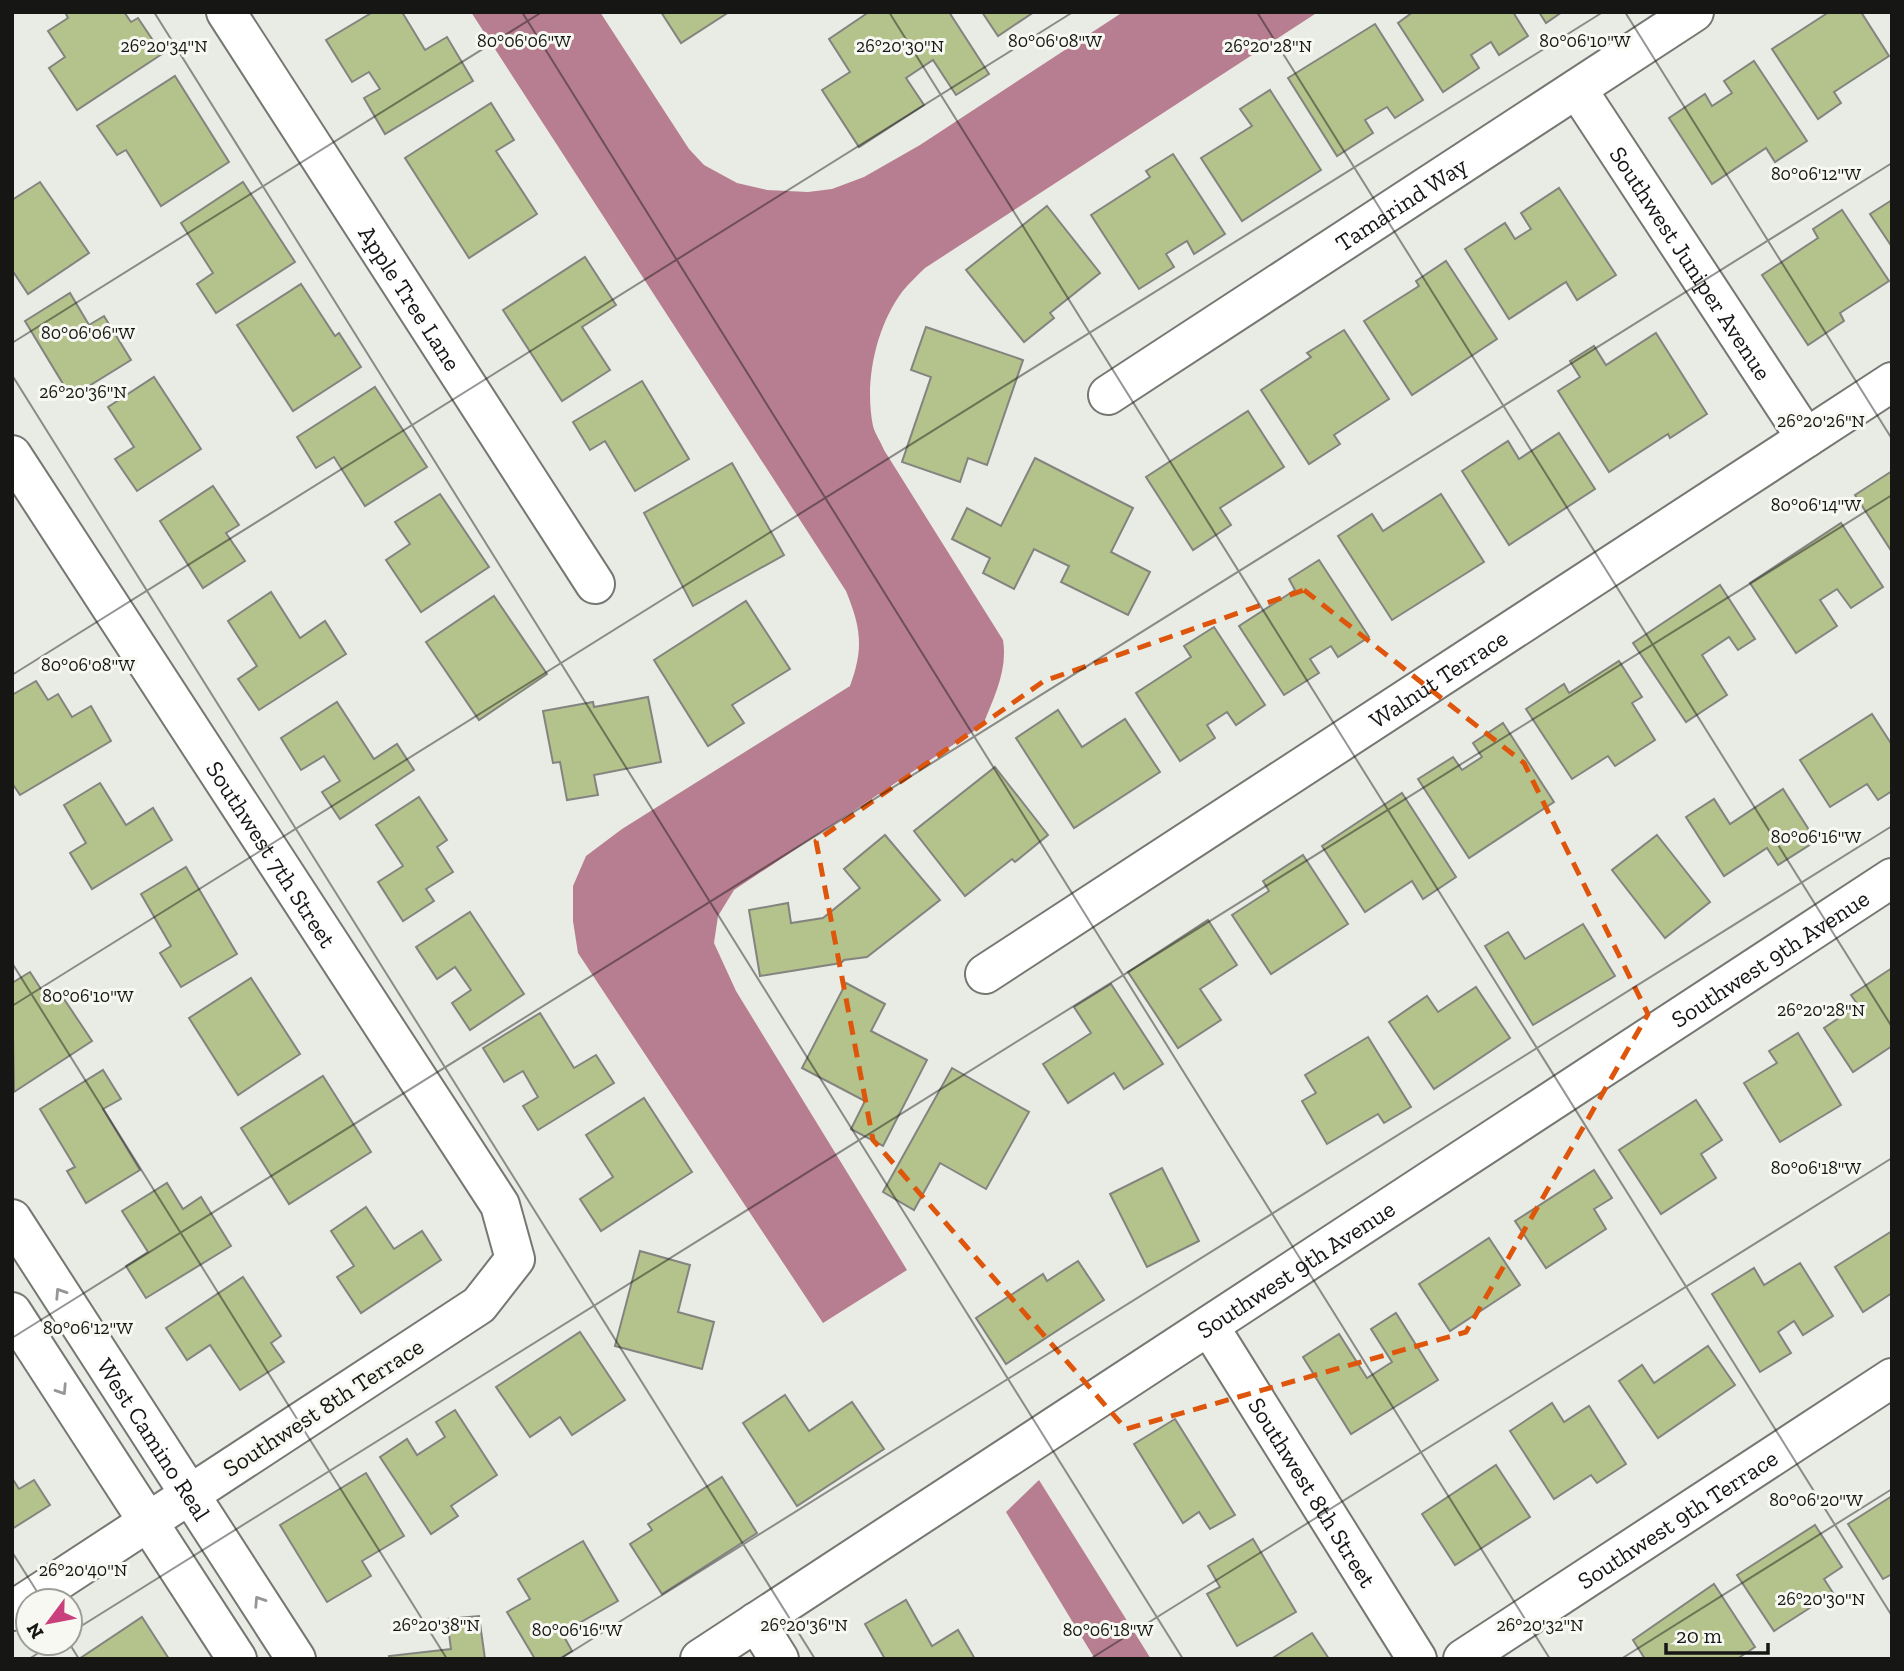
<svg xmlns="http://www.w3.org/2000/svg" width="1904" height="1671" font-family="'Zilla Slab',serif">
	<style>
		.water { fill: #b77e91 }
		.building { fill: #b4c28c; stroke: #83847f; stroke-width: 2 }
		.lines { fill: none; stroke-linecap: round; stroke-linejoin: round }
		.street-casing { stroke: #767772; stroke-width: 42 }
		.secondary-casing { stroke: #767772; stroke-width: 42 }
		.street { stroke: #fff; stroke-width: 38 }
		.secondary { stroke: #fff; stroke-width: 38 }
		.oneway { stroke: #969695 }
		.marked { fill: none; stroke: #de560c; stroke-width: 5; stroke-dasharray: 14 9; stroke-linejoin: round }
		.ticks { fill: none; stroke: #161614; stroke-width: 2; stroke-opacity: 0.45 }
		.labels { text-anchor: middle; dominant-baseline: central; stroke-width: 6; stroke-linejoin: round; paint-order: stroke }
		.street-label { font-size: 24px; fill: #161614; stroke: #f7f8f2 }
		.ticks-label { font-size: 18px; text-anchor: middle; fill: #161614; stroke: #f7f8f2; stroke-width: 6; stroke-linejoin: round; paint-order: stroke }
	</style>
	<rect width="100%" height="100%" fill="#e9ebe5"/>
	<g class="water">
		<path d="M471,12h129l89,137 15,16 33,18 30,7 41,2 24,-3 32,-12 56,-32 203,-133h195l-393,256c-8,8 -16,15 -23,24 -26,35 -38,90 -29,134 2,8 8,16 11,24l119,190c5,30 -9,57 -20,85l-249,165 -16,26 -4,27 22,48 171,279 -84,53 -245,-370 -5,-32v-35l13,-30 36,-27 228,-143c14,-38 11,-58 -4,-95z"/>
		<path d="M1039,1480l112,179h-56l-89,-147z"/>
	</g>
	<g class="building">
		<path d="M65,12h59l7,10 7,-4 24,36 -85,56 -28,-42 16,-11 -17,-26 20,-13z"/>
		<path d="M373,12h29l23,38 22,-13 26,44 -88,53 -21,-36 16,-9 -11,-17 -17,10 -26,-42z"/>
		<path d="M661,12h68l-48,31z"/>
		<path d="M869,12h80l40,62 -33,21 -23,-35 -27,18 18,27 -65,42 -37,-57 28,-18 -21,-33z"/>
		<path d="M982,12h52l-36,24z"/>
		<path d="M1413,12h100l15,24 -29,19 -8,-13 -20,13 8,13 -36,24 -45,-69z"/>
		<path d="M1539,12h23l-16,11z"/>
		<path d="M1829,12h32l28,44 -55,36 7,11 -23,16 -46,-70z"/>
		<path d="M1375,24l48,76 -28,18 -8,-11 -22,13 8,13 -36,23 -49,-78z"/>
		<path d="M1754,61l53,80 -32,21 -9,-14 -54,36 -43,-66 36,-24 7,12 20,-13 -8,-12z"/>
		<path d="M175,76l54,86 -68,44 -35,-56 -9,5 -20,-29z"/>
		<path d="M1270,90l51,80 -79,51 -41,-63 51,-32 -12,-17z"/>
		<path d="M491,103l23,37 -18,11 41,63 -68,44 -64,-100z"/>
		<path d="M1173,154l52,80 -31,20 -7,-13 -21,13 8,13 -35,22 -48,-74 59,-38 -4,-6z"/>
		<path d="M40,182l49,71 -61,41 -16,-24v-70z"/>
		<path d="M243,182l52,80 -79,51 -19,-29 16,-11 -32,-50z"/>
		<path d="M1559,188l57,87 -39,25 -11,-18 -57,37 -44,-70 40,-26 10,16 16,-10 -10,-16z"/>
		<path d="M1892,200v47l-22,-33z"/>
		<path d="M1047,206l53,67 -50,40 4,5 -30,24 -58,-72z"/>
		<path d="M1842,210l47,71 -49,32 4,8 -36,24 -46,-70 56,-37 -5,-9z"/>
		<path d="M585,257l31,48 -34,22 28,43 -48,31 -59,-91z"/>
		<path d="M1446,261l51,78 -85,56 -48,-74 55,-35 -3,-5z"/>
		<path d="M301,284l34,52 4,-3 22,34 -68,44 -56,-86z"/>
		<path d="M70,293l19,32 15,-9 27,44 -60,37 -46,-76z"/>
		<path d="M926,327l97,33 -36,105 -19,-7 -8,24 -58,-20 29,-85 -20,-7z"/>
		<path d="M1344,330l45,69 -55,36 6,9 -31,20 -48,-74 50,-33 -4,-4z"/>
		<path d="M1656,333l51,81 -37,24 -2,-4 -59,38 -51,-81 22,-14 -10,-16 24,-15 12,19z"/>
		<path d="M154,377l47,72 -64,42 -22,-32 19,-12 -26,-40z"/>
		<path d="M642,381l47,78 -54,32 -30,-50 -15,9 -17,-28z"/>
		<path d="M375,387l52,80 -62,39 -31,-49 -18,11 -19,-31z"/>
		<path d="M1248,411l36,56 -64,41 11,17 -38,25 -47,-73z"/>
		<path d="M1559,433l36,56 -86,56 -47,-74 46,-30 11,18z"/>
		<path d="M1035,458l98,50 -22,44 39,20 -22,43 -67,-33 8,-16 -35,-17 -20,40 -31,-16 7,-15 -38,-19 15,-31 34,18z"/>
		<path d="M732,463l52,92 -91,51 -49,-93z"/>
		<path d="M1892,471v81l-37,-57z"/>
		<path d="M213,486l26,39 -13,8 19,28 -42,27 -43,-67z"/>
		<path d="M440,494l49,73 -68,45 -35,-52 24,-16 -15,-22z"/>
		<path d="M1441,494l43,68 -92,58 -54,-84 34,-22 11,17z"/>
		<path d="M1841,523l42,64 -32,21 -14,-19 -17,11 17,26 -41,27 -46,-70z"/>
		<path d="M1319,560l50,77 -31,20 -7,-11 -21,13 9,14 -35,22 -45,-69 56,-36 -6,-11z"/>
		<path d="M1720,585l35,54 -17,11 -9,-13 -27,18 25,40 -41,27 -53,-79z"/>
		<path d="M271,592l29,46 25,-17 21,33 -87,56 -21,-31 19,-13 -29,-45z"/>
		<path d="M494,596l53,78 -68,46 -53,-78z"/>
		<path d="M746,601l44,68 -58,36 12,18 -36,23 -54,-86z"/>
		<path d="M1214,627l51,78 -29,20 -9,-13 -20,13 8,13 -35,23 -44,-68 55,-36 -7,-11z"/>
		<path d="M1619,661l23,36 -10,6 23,37 -40,26 -7,-10 -36,23 -46,-70 38,-25 5,9z"/>
		<path d="M36,681l12,19 10,-6 14,23 19,-11 20,35 -91,54 -8,-12v-88z"/>
		<path d="M648,697l13,65 -67,13 4,20 -31,5 -7,-38 -7,1 -10,-52 50,-9 1,5z"/>
		<path d="M337,702l37,57 23,-15 17,26 -74,49 -18,-27 18,-11 -16,-25 -23,14 -20,-32z"/>
		<path d="M1058,710l24,37 43,-28 35,53 -86,56 -58,-90z"/>
		<path d="M1872,714l20,31v46l-14,9 -11,-16 -37,23 -30,-47z"/>
		<path d="M1503,723l51,79 -85,56 -51,-79 35,-22 9,13 20,-13 -9,-14z"/>
		<path d="M995,767l53,68 -33,27 -3,-3 -47,37 -51,-65z"/>
		<path d="M100,783l26,42 27,-17 19,32 -80,49 -22,-36 16,-10 -22,-38z"/>
		<path d="M1783,789l33,52 -38,24 -11,-17 -43,28 -38,-59 28,-18 16,25z"/>
		<path d="M1402,793l54,84 -33,22 -11,-18 -47,31 -43,-66z"/>
		<path d="M419,797l28,43 -10,7 16,25 -27,17 8,12 -31,20 -25,-39 25,-16 -27,-41z"/>
		<path d="M885,835l55,65 -73,57 -23,3 -3,3 -81,13 -11,-66 39,-7 3,20 32,-5 37,-30 -16,-19z"/>
		<path d="M1657,835l53,67 -45,36 -53,-68z"/>
		<path d="M1303,855l45,69 -77,50 -39,-59 37,-24 -6,-10z"/>
		<path d="M186,867l51,87 -56,33 -21,-34 11,-7 -30,-52z"/>
		<path d="M470,912l54,82 -54,36 -18,-27 19,-13 -16,-23 -18,12 -21,-32z"/>
		<path d="M1208,920l29,45 -37,24 21,31 -43,28 -50,-76z"/>
		<path d="M1583,924l32,52 -82,49 -48,-79 23,-14 17,27z"/>
		<path d="M1892,968v78l-39,26 -29,-44 34,-23 -7,-10z"/>
		<path d="M30,972l18,28 12,-7 32,48 -78,51 -2,-109z"/>
		<path d="M251,978l49,76 -62,41 -49,-77z"/>
		<path d="M846,983l39,21 -14,27 56,29 -44,86 -32,-17 14,-28 -63,-33z"/>
		<path d="M1111,984l52,80 -39,25 -10,-16 -46,30 -25,-39 48,-31 -17,-26z"/>
		<path d="M1476,987l34,51 -76,51 -45,-67 38,-26 11,16z"/>
		<path d="M540,1013l34,55 22,-13 18,28 -76,47 -15,-24 15,-9 -15,-26 -19,11 -21,-34z"/>
		<path d="M1798,1033l43,72 -61,37 -36,-59 33,-20 -8,-12z"/>
		<path d="M1368,1037l43,70 -27,16 -6,-9 -51,30 -25,-43 14,-8 -11,-18z"/>
		<path d="M952,1068l77,44 -43,77 -46,-26 -26,47 -31,-18z"/>
		<path d="M103,1070l18,29 -18,10 37,61 -54,33 -19,-32 8,-4 -35,-58z"/>
		<path d="M323,1076l48,76 -82,52 -48,-76z"/>
		<path d="M644,1098l48,74 -91,59 -21,-32 33,-22 -27,-42z"/>
		<path d="M1696,1100l26,40 -21,14 15,24 -55,36 -42,-64z"/>
		<path d="M1162,1168l37,73 -52,26 -37,-73z"/>
		<path d="M1594,1170l18,28 -18,11 12,20 -60,39 -31,-47z"/>
		<path d="M167,1183l16,26 18,-12 30,49 -85,52 -20,-32 22,-14 -26,-41z"/>
		<path d="M366,1207l28,42 28,-18 19,29 -80,53 -24,-36 17,-11 -23,-35z"/>
		<path d="M1892,1231v62l-29,19 -28,-45z"/>
		<path d="M1489,1238l31,47 -70,46 -31,-47z"/>
		<path d="M640,1251l50,14 -12,47 36,10 -12,47 -87,-23z"/>
		<path d="M1078,1261l26,39 -98,64 -30,-46 67,-44 4,7z"/>
		<path d="M1800,1263l33,53 -30,19 -9,-14 -16,11 13,21 -31,19 -48,-78 42,-26 10,17z"/>
		<path d="M243,1277l38,59 -10,7 13,19 -44,28 -30,-45 -23,15 -21,-32z"/>
		<path d="M1396,1313l42,67 -87,54 -48,-77 36,-23 28,44 25,-16 -21,-33z"/>
		<path d="M580,1332l45,68 -53,35 -12,-18 -30,20 -34,-50z"/>
		<path d="M1708,1346l27,39 -77,53 -39,-57 23,-16 12,18z"/>
		<path d="M785,1395l24,36 43,-29 32,47 -87,57 -54,-83z"/>
		<path d="M1552,1403l12,19 25,-16 37,58 -29,19 -6,-8 -37,24 -44,-68z"/>
		<path d="M455,1410l42,65 -46,31 7,10 -27,18 -51,-77 27,-18 10,16 28,-18 -9,-15z"/>
		<path d="M1175,1419l60,96 -25,14 -11,-17 -16,11 -49,-79z"/>
		<path d="M1496,1465l34,52 -75,48 -33,-51z"/>
		<path d="M366,1473l38,63 -42,25 9,15 -44,26 -47,-77z"/>
		<path d="M722,1477l35,56 -95,61 -32,-50 22,-14 -4,-6z"/>
		<path d="M12,1478l7,11 15,-9 16,25 -38,24z"/>
		<path d="M1892,1496v78l-9,5 -35,-55z"/>
		<path d="M1815,1525l27,42 -18,12 9,14 -59,38 -37,-56z"/>
		<path d="M1253,1539l43,73 -59,34 -30,-52 13,-7 -12,-21z"/>
		<path d="M583,1541l35,60 -56,32 10,18 -13,8h-24l-28,-47 23,-13 -12,-20z"/>
		<path d="M1714,1584l41,63 -18,12h-92l-12,-19z"/>
		<path d="M906,1600l26,46 26,-16 17,29h-90l-20,-35z"/>
		<path d="M479,1616l6,43h-95l-1,-3 62,-7 -4,-30z"/>
		<path d="M142,1617l27,42h-90z"/>
		<path d="M1312,1633l17,26h-58z"/>
	</g>
	<g class="lines">
		<defs>
			<g id="street">
				<path id="s1" d="M226,12l369,572"/>
				<path id="s2" d="M1577,89l229,349"/>
				<path id="s3" d="M1108,395l586,-383"/>
				<path id="s4" d="M12,455l488,750 15,54 -36,46 -467,306"/>
				<path id="s5" d="M985,974l907,-592"/>
				<path id="s6" d="M1209,1326l208,333"/>
				<path d="M756,1622l23,37"/>
				<path id="s7" d="M700,1659l1192,-781"/>
				<path id="s8" d="M1463,1659l429,-281"/>
			</g>
			<g id="secondary">
				<path id="s9" d="M12,1219l284,440"/>
				<path d="M12,1312l225,347"/>
			</g>
		</defs>
		<use href="#street" class="street-casing"/>
		<use href="#secondary" class="secondary-casing"/>
		<use href="#street" class="street"/>
		<use href="#secondary" class="secondary"/>
	</g>
	<defs><path id="oneway-chevron" d="M-2-3.5L2.5 0L-2 3.5" fill="none" stroke-width="1.6" stroke-linecap="round" stroke-linejoin="round" transform="scale(1.75)"/></defs>
	<g class="oneway">
		<use href="#oneway-chevron" transform="translate(60 1293) rotate(-123)"/>
		<use href="#oneway-chevron" transform="translate(62 1390) rotate(57)"/>
		<use href="#oneway-chevron" transform="translate(259 1601) rotate(-123)"/>
	</g>
	<path class="marked" d="M1304,590l220,173 124,251 -182,318 -340,97 -253,-289 -57,-299 228,-160z"/>
	<path class="ticks" d="M154,12l1029,1647M522,12l1028,1647M889,12l1003,1604M1257,12l635,1015M1625,12l267,427M12,343l530,-331M12,375l803,1284M12,675l1061,-663M12,963l435,696M12,1006l1591,-994M12,1338l1880,-1175M12,1552l31,49M70,1633l1822,-1138M69,1643l10,16M29,1659l25,-16M560,1659l1332,-833M1090,1659l802,-501M1621,1659l271,-170"/>
	<g class="labels">
		<g class="street-label">
			<text stroke="none"><textPath href="#s3" startOffset="350">Tamarind Way</textPath></text>
			<text stroke="none"><textPath href="#s2" startOffset="208">Southwest Juniper Avenue</textPath></text>
			<text stroke="none"><textPath href="#s1" startOffset="340">Apple Tree Lane</textPath></text>
			<text stroke="none"><textPath href="#s5" startOffset="541">Walnut Terrace</textPath></text>
			<text stroke="none"><textPath href="#s4" startOffset="476">Southwest 7th Street</textPath></text>
			<text stroke="none"><textPath href="#s7" startOffset="1279">Southwest 9th Avenue</textPath></text>
			<text stroke="none"><textPath href="#s7" startOffset="712">Southwest 9th Avenue</textPath></text>
			<text transform="translate(323 1407) rotate(-33)">Southwest 8th Terrace</text>
			<text stroke="none"><textPath href="#s9" startOffset="262">West Camino Real</textPath></text>
			<text stroke="none"><textPath href="#s6" startOffset="196">Southwest 8th Street</textPath></text>
			<text stroke="none"><textPath href="#s8" startOffset="256">Southwest 9th Terrace</textPath></text>
		</g>
	</g>
	<g class="ticks-label">
		<text x="524" y="47">80°06'06"W</text>
		<text x="1055" y="47">80°06'08"W</text>
		<text x="1585" y="47">80°06'10"W</text>
		<text x="164" y="52">26°20'34"N</text>
		<text x="900" y="52">26°20'30"N</text>
		<text x="1268" y="52">26°20'28"N</text>
		<text x="1816" y="180">80°06'12"W</text>
		<text x="88" y="339">80°06'06"W</text>
		<text x="83" y="398">26°20'36"N</text>
		<text x="1821" y="427">26°20'26"N</text>
		<text x="1816" y="511">80°06'14"W</text>
		<text x="88" y="671">80°06'08"W</text>
		<text x="1816" y="843">80°06'16"W</text>
		<text x="88" y="1002">80°06'10"W</text>
		<text x="1821" y="1016">26°20'28"N</text>
		<text x="1816" y="1174">80°06'18"W</text>
		<text x="88" y="1334">80°06'12"W</text>
		<text x="1816" y="1506">80°06'20"W</text>
		<text x="83" y="1576">26°20'40"N</text>
		<text x="1821" y="1605">26°20'30"N</text>
		<text x="436" y="1631">26°20'38"N</text>
		<text x="804" y="1631">26°20'36"N</text>
		<text x="1540" y="1631">26°20'32"N</text>
		<text x="577" y="1636">80°06'16"W</text>
		<text x="1108" y="1636">80°06'18"W</text>
	</g>
	<rect width="1904" height="1671" fill="none" stroke="#161614" stroke-width="28"/>
	<g transform="translate(49 1622) rotate(238)"><circle r="33" fill="#f7f8f2" stroke="#9d9e99" stroke-width="2"/>
	<path d="M0-5L12 26L0 18L-12 26Z" fill="#c9407c"/>
	<text y="-10" font-size="19" font-weight="bold" text-anchor="middle" fill="#161614">N</text>
	</g>
	<path d="M1666 1643v10h102v-10" fill="none" stroke="#161614" stroke-width="3.5"/>
	<text x="1676" y="1643" font-size="21" fill="#161614" stroke="#f7f8f2" stroke-width="5" paint-order="stroke">20 m</text>
</svg>
